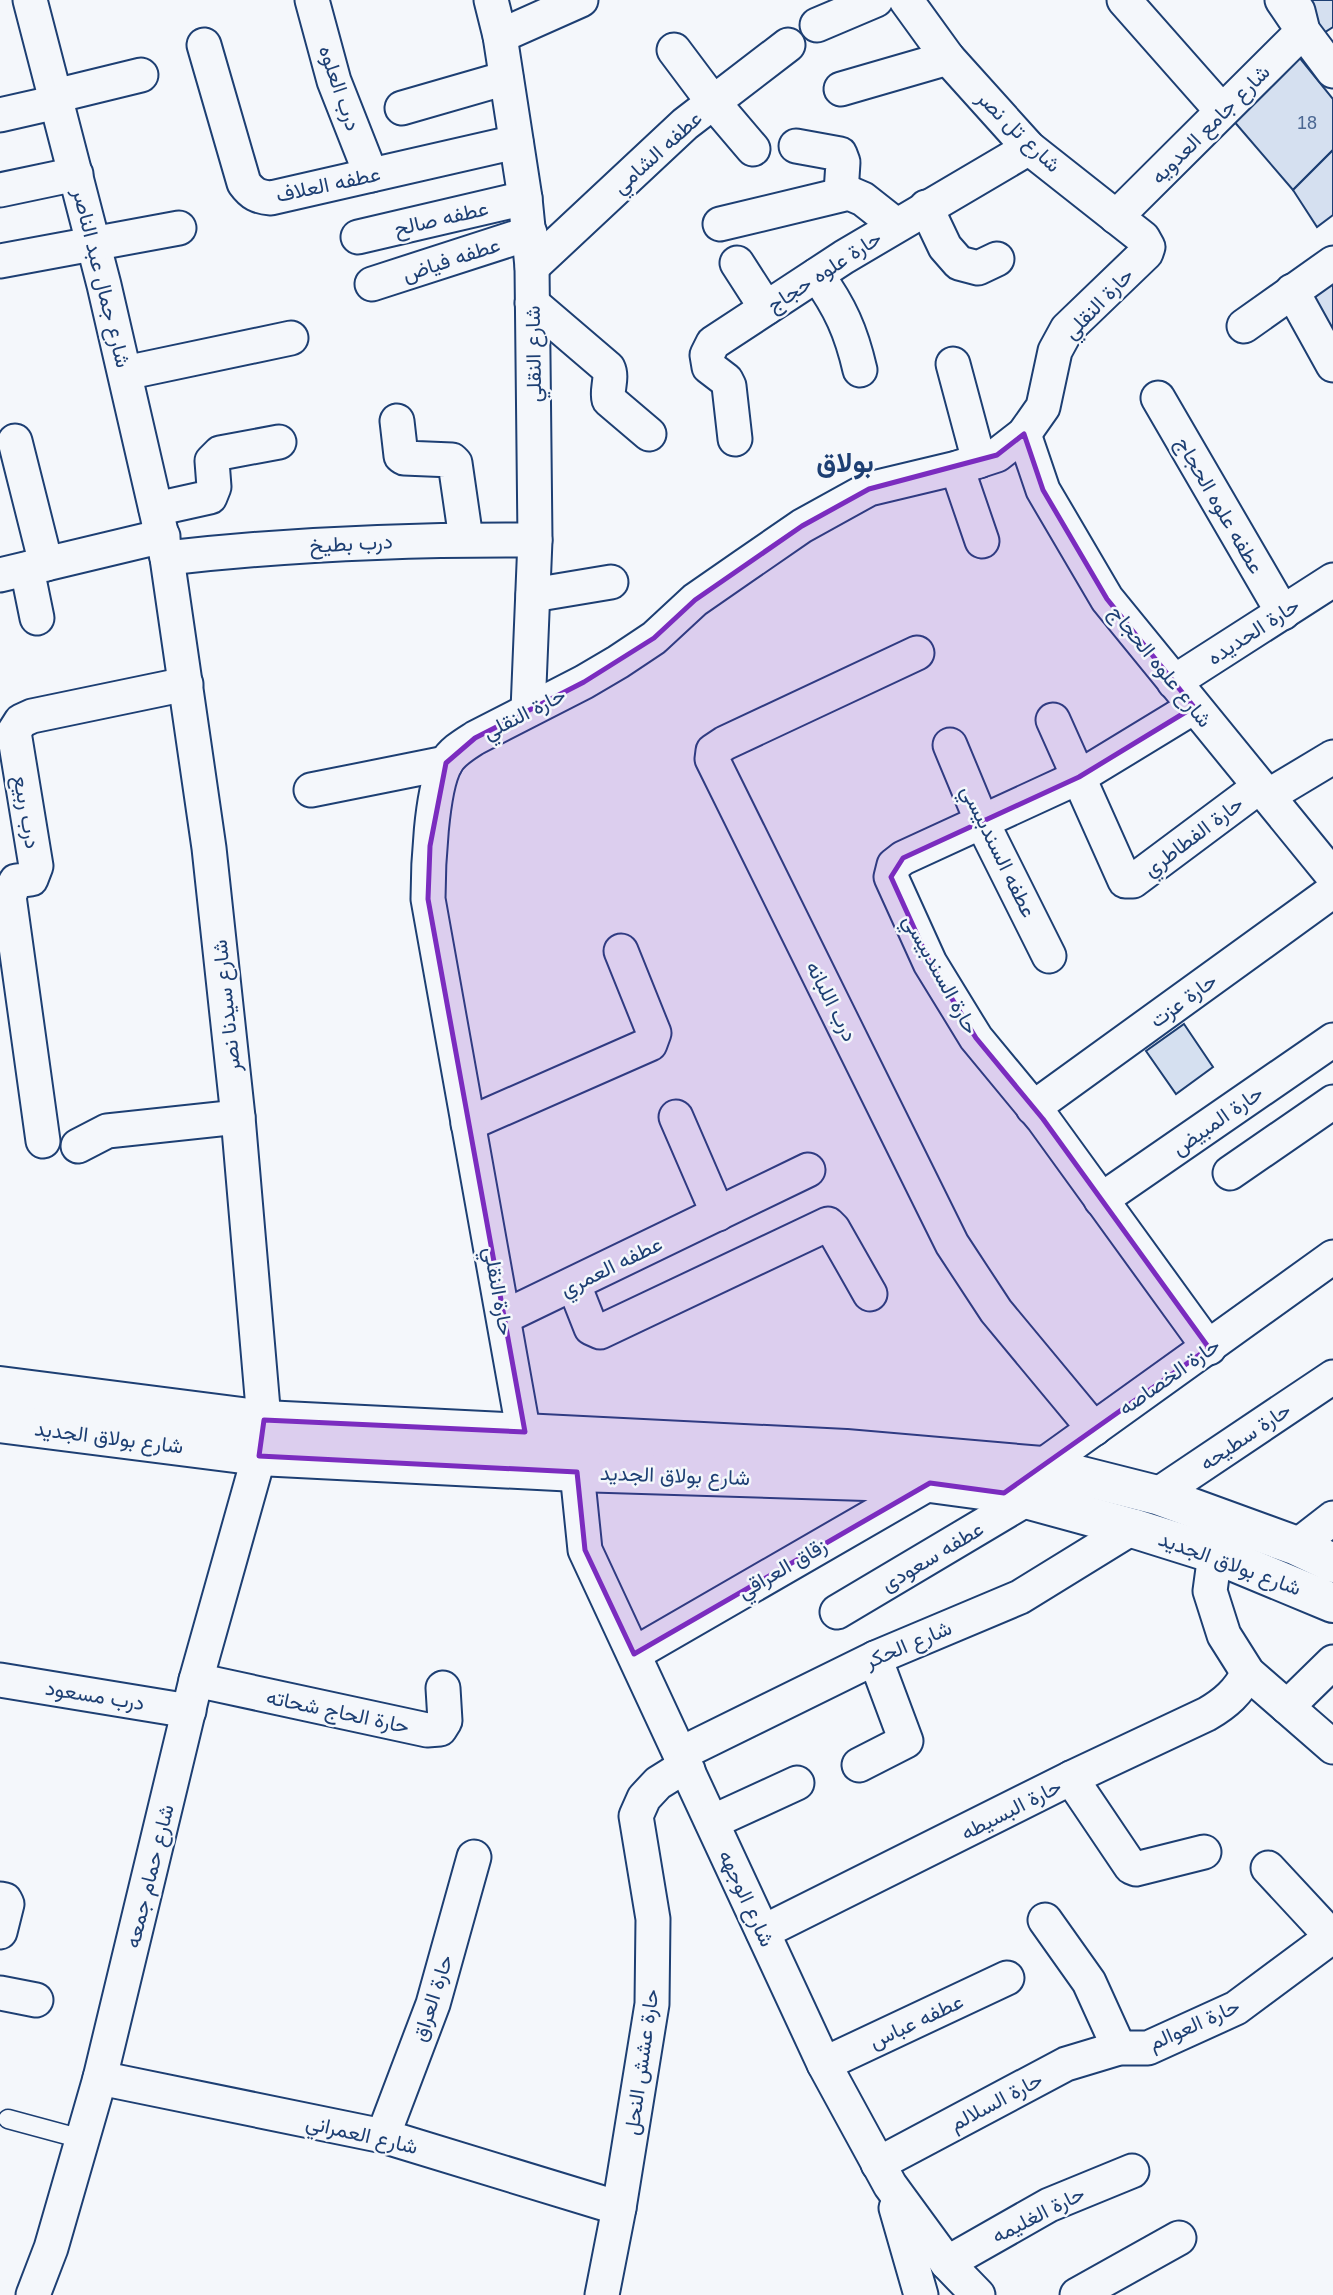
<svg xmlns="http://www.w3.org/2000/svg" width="1333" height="2295" font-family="Arial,Vazirmatn,sans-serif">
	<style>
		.building { fill: #d5e0f0; stroke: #1d3f73; stroke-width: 2 }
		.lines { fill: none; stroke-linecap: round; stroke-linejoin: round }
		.service-casing { stroke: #1d3f73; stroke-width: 21 }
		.minor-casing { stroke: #1d3f73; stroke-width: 37 }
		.tertiary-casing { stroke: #1d3f73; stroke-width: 42 }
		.service { stroke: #f4f7fb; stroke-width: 18 }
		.minor { stroke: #f4f7fb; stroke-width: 33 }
		.tertiary { stroke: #f4f7fb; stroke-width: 38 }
		.marked { fill: #7b2cbf; fill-opacity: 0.2; stroke: #7b2cbf; stroke-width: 5; stroke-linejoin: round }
		.labels { text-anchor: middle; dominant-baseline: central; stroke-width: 5; stroke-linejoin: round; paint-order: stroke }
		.number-label { font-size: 18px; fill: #4b6792 }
		.street-label { font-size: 21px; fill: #1d3f73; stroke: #f4f7fb }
		.district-label { font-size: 28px; font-weight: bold; fill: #1d3f73; stroke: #f4f7fb }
	</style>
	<rect width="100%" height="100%" fill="#f4f7fb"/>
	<g class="building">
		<path d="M1304,0h29v27l-11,7z"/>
		<path d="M1299,57l34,42v51l-40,40 -61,-71z"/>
		<path d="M1333,150v65l-16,12 -24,-37z"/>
		<path d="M1333,277v70l-33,-49z"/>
		<path d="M1184,1024l29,43 -37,27 -30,-43z"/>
	</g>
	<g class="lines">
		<defs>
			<path id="service" d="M8,2119l74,20"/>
			<g id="minor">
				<path d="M30,0l74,285 63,273 42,290 29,269 26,303 -5,36 -63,224 -96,398 -49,170 -18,47"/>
				<path d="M312,0l22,81 37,94"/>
				<path d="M491,0l9,36 25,162 7,69 3,273 -7,170"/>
				<path d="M1124,0l98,111"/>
				<path d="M1298,11l5,20 30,40"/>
				<path d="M817,25l59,-25"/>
				<path d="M500,36l81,-36"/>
				<path d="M204,45l40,138c8,11 14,14 27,15l245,-56"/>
				<path d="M674,50l39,52 40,47"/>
				<path d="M841,89l107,-31"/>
				<path d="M55,96l86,-21"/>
				<path d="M402,108l104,-30"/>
				<path d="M0,115l57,-13"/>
				<path d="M796,146l44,8 3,8 -2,31"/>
				<path d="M0,190l76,-16"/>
				<path d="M926,207l19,40 14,16 19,5 19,-9"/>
				<path d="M1116,217l187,-186 -21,-31"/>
				<path d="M720,224l129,-31 14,6 33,26"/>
				<path d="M358,237l167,-39"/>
				<path d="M0,261l179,-33"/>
				<path d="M737,263l29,45"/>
				<path d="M532,267l153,-143 103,-79"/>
				<path d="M817,275c23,32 34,56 43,95"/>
				<path d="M372,284l158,-51"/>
				<path d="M1292,291l41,74"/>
				<path d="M532,303l76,65c5,10 -2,22 1,32l40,34"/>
				<path d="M1244,326l89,-63"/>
				<path d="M953,364l26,97"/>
				<path d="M125,373l166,-35"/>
				<path d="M1158,398l125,215"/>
				<path d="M397,421l4,35 3,2 48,2 3,3 11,76"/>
				<path d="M1024,434l19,56 64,109 226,277"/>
				<path d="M735,439l-6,-53 -3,-6 -17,-13 -2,-12 6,-12 131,-86 185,-109"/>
				<path d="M15,441l31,123"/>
				<path d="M957,468l25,73"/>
				<path d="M156,509l54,-12 4,-10 -2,-26 8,-8 59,-11"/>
				<path d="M167,558c123,-14 245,-19 368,-18"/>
				<path d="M27,569l10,49"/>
				<path d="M0,575l163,-39"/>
				<path d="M533,595l78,-13"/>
				<path d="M917,653l-192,90 -12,8 -1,8 240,485 44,67 98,118"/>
				<path d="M1174,682l159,-102"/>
				<path d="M1194,707l-115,70 -176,81 -9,7 -3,12 39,86 46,75 67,81 166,229"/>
				<path d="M1053,720l72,161h8l126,-94"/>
				<path d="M950,745l32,77 67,134"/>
				<path d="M311,790l135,-27"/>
				<path d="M1268,796l65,-39"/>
				<path d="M1033,1108l300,-217"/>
				<path d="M676,1117l42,97"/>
				<path d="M468,1124l182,-80 4,-11 -33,-82"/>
				<path d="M43,1141l-34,-245 7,-15 15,-2 5,-13 -22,-134 7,-11 11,-5 154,-32"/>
				<path d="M78,1146l29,-15 131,-14"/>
				<path d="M1230,1173l103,-71"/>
				<path d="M1101,1200l232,-160"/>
				<path d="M574,1285l17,43 9,4 228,-108 5,5 37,65"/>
				<path d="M504,1317l304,-147"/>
				<path d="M528,1457l-100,-558c0,-30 3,-110 18,-136 6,-11 18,-18 29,-25l109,-56 34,-20 36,-24 41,-38 49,-34 58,-40 67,-37 88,-21 40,-13 27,-21 19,-27 12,-56 12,-22 79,-76 2,-6 -5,-9 -114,-90 -81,-90 -42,-58"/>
				<path d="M577,1472l8,78 239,514 66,121 57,78 31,32"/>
				<path d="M1028,1476l305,-219"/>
				<path d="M1157,1495l176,-118"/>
				<path d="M1297,1546l36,-28"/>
				<path d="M1215,1554l-5,37 14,44 24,38 85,74"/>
				<path d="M837,1612l190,-113"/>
				<path d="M634,1654l296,-171"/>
				<path d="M0,1680l189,31"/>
				<path d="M196,1680l231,50 13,-1 5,-8 -2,-33"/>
				<path d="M1287,1707l46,-45"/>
				<path d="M680,1754l195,-96 145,-61 112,-69"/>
				<path d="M859,1765l47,-24 -31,-83"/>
				<path d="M1071,1778l60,89 5,2 68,-17"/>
				<path d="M712,1822l85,-39"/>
				<path d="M1268,1868l64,69"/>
				<path d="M0,1899l5,1 2,4 -7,28"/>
				<path d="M1045,1920l44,62 30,66"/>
				<path d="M763,1932l308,-154 136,-64c19,-11 31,-22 41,-41"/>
				<path d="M0,1993l36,7"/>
				<path d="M824,2064l183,-86"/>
				<path d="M100,2078l283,58 236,72"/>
				<path d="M383,2136l50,-132 41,-147"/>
				<path d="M878,2164l188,-100 53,-16h29l88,-40 97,-72"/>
				<path d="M896,2208l25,87"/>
				<path d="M947,2263l102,-58 83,-34"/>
				<path d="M602,2295l17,-87 33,-204 1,-85 -17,-103 8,-18 14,-15 16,-10 14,-3"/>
				<path d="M1077,2295l102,-57"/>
			</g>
			<g id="tertiary">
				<path d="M0,1386l264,34 582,29 196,17 115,29 140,51 36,17"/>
				<path d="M0,1423l259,33 318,16 353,11 74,10 128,35 83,26 118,49"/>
			</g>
		</defs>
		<use href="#service" class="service-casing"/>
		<use href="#minor" class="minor-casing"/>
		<use href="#tertiary" class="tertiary-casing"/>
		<use href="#service" class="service"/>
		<use href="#minor" class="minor"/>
		<use href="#tertiary" class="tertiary"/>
	</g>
	<path class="marked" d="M1024,434l19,56 64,109 87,108 -115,70 -176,81 -12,19 39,86 46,75 67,81 166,229 -205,145 -74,-10 -296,171 -49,-104 -8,-78 -318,-16 5,-36 261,12 -97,-533 2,-53 16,-83 29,-25 109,-56 70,-44 41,-38 107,-74 67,-37 128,-34z"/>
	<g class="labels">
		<g class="number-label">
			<text x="1307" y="123">18</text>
		</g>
		<g class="street-label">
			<text transform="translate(340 88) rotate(71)">درب العلوه</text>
			<text transform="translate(1210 124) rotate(-45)">شارع جامع العدويه</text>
			<text transform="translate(1019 131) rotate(44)">شارع تل نصر</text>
			<text transform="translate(657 152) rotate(-42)">عطفه الشامي</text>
			<text transform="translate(328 184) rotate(-12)">عطفه العلاف</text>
			<text transform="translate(441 218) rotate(-13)">عطفه صالح</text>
			<text transform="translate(451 259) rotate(-18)">عطفه فياض</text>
			<text transform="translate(824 271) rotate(-33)">حارة علوه حجاج</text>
			<text transform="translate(102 278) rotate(76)">شارع جمال عبد الناصر</text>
			<text transform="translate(1098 303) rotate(-46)">حارة النقلي</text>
			<text transform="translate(533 354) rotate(-91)">شارع النقلي</text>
			<text transform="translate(1220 505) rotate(60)">عطفه علوه الحجاج</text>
			<text transform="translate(351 543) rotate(-3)">درب بطيخ</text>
			<text transform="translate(1253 631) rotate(-33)">حارة الحديده</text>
			<text transform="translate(1161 666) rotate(51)">شارع علوه الحجاج</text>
			<text transform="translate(524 713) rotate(-27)">حارة النقلي</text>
			<text transform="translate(27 812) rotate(80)">درب ربيع</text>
			<text transform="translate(1193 836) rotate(-37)">حارة الفطاطري</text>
			<text transform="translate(999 851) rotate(64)">عطفه السندبيسي</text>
			<text transform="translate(941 974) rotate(61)">حارة السندبيسي</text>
			<text transform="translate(1183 1000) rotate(-36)">حارة عزت</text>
			<text transform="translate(832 1001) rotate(63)">درب اللبانه</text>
			<text transform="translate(226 1006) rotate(-96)">شارع سيدنا نصر</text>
			<text transform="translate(1217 1120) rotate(-35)">حارة المبيض</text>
			<text transform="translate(611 1266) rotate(-26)">عطفه العمري</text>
			<text transform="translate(499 1291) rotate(80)">حارة النقلي</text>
			<text transform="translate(1169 1376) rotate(-35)">حارة الخصاصه</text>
			<text transform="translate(1245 1436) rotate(-34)">حارة سطيحه</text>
			<text transform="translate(109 1437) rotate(7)">شارع بولاق الجديد</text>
			<text transform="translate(675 1475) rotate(2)">شارع بولاق الجديد</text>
			<text transform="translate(932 1556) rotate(-31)">عطفه سعودى</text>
			<text transform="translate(1230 1563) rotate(20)">شارع بولاق الجديد</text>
			<text transform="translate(782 1568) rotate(-30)">زقاق العراقي</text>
			<text transform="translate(908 1644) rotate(-23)">شارع الحكر</text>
			<text transform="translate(95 1695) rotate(9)">درب مسعود</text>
			<text transform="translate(338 1711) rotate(12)">حارة الحاج شحاته</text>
			<text transform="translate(1011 1809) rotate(-27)">حارة البسيطه</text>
			<text transform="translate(149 1876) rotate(-76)">شارع حمام جمعه</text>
			<text transform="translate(747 1898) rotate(65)">شارع الوجهه</text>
			<text transform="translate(432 1998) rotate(-72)">حارة العراق</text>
			<text transform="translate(916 2021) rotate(-25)">عطفه عباس</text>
			<text transform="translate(1194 2024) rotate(-24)">حارة العوالم</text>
			<text transform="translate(641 2062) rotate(-82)">حارة عشش النحل</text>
			<text transform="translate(996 2101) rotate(-28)">حارة السلالم</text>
			<text transform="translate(362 2134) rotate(13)">شارع العمراني</text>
			<text transform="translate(1038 2214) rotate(-27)">حارة الغليمه</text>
		</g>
		<g class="district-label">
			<text x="845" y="462">بولاق</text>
		</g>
	</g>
</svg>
